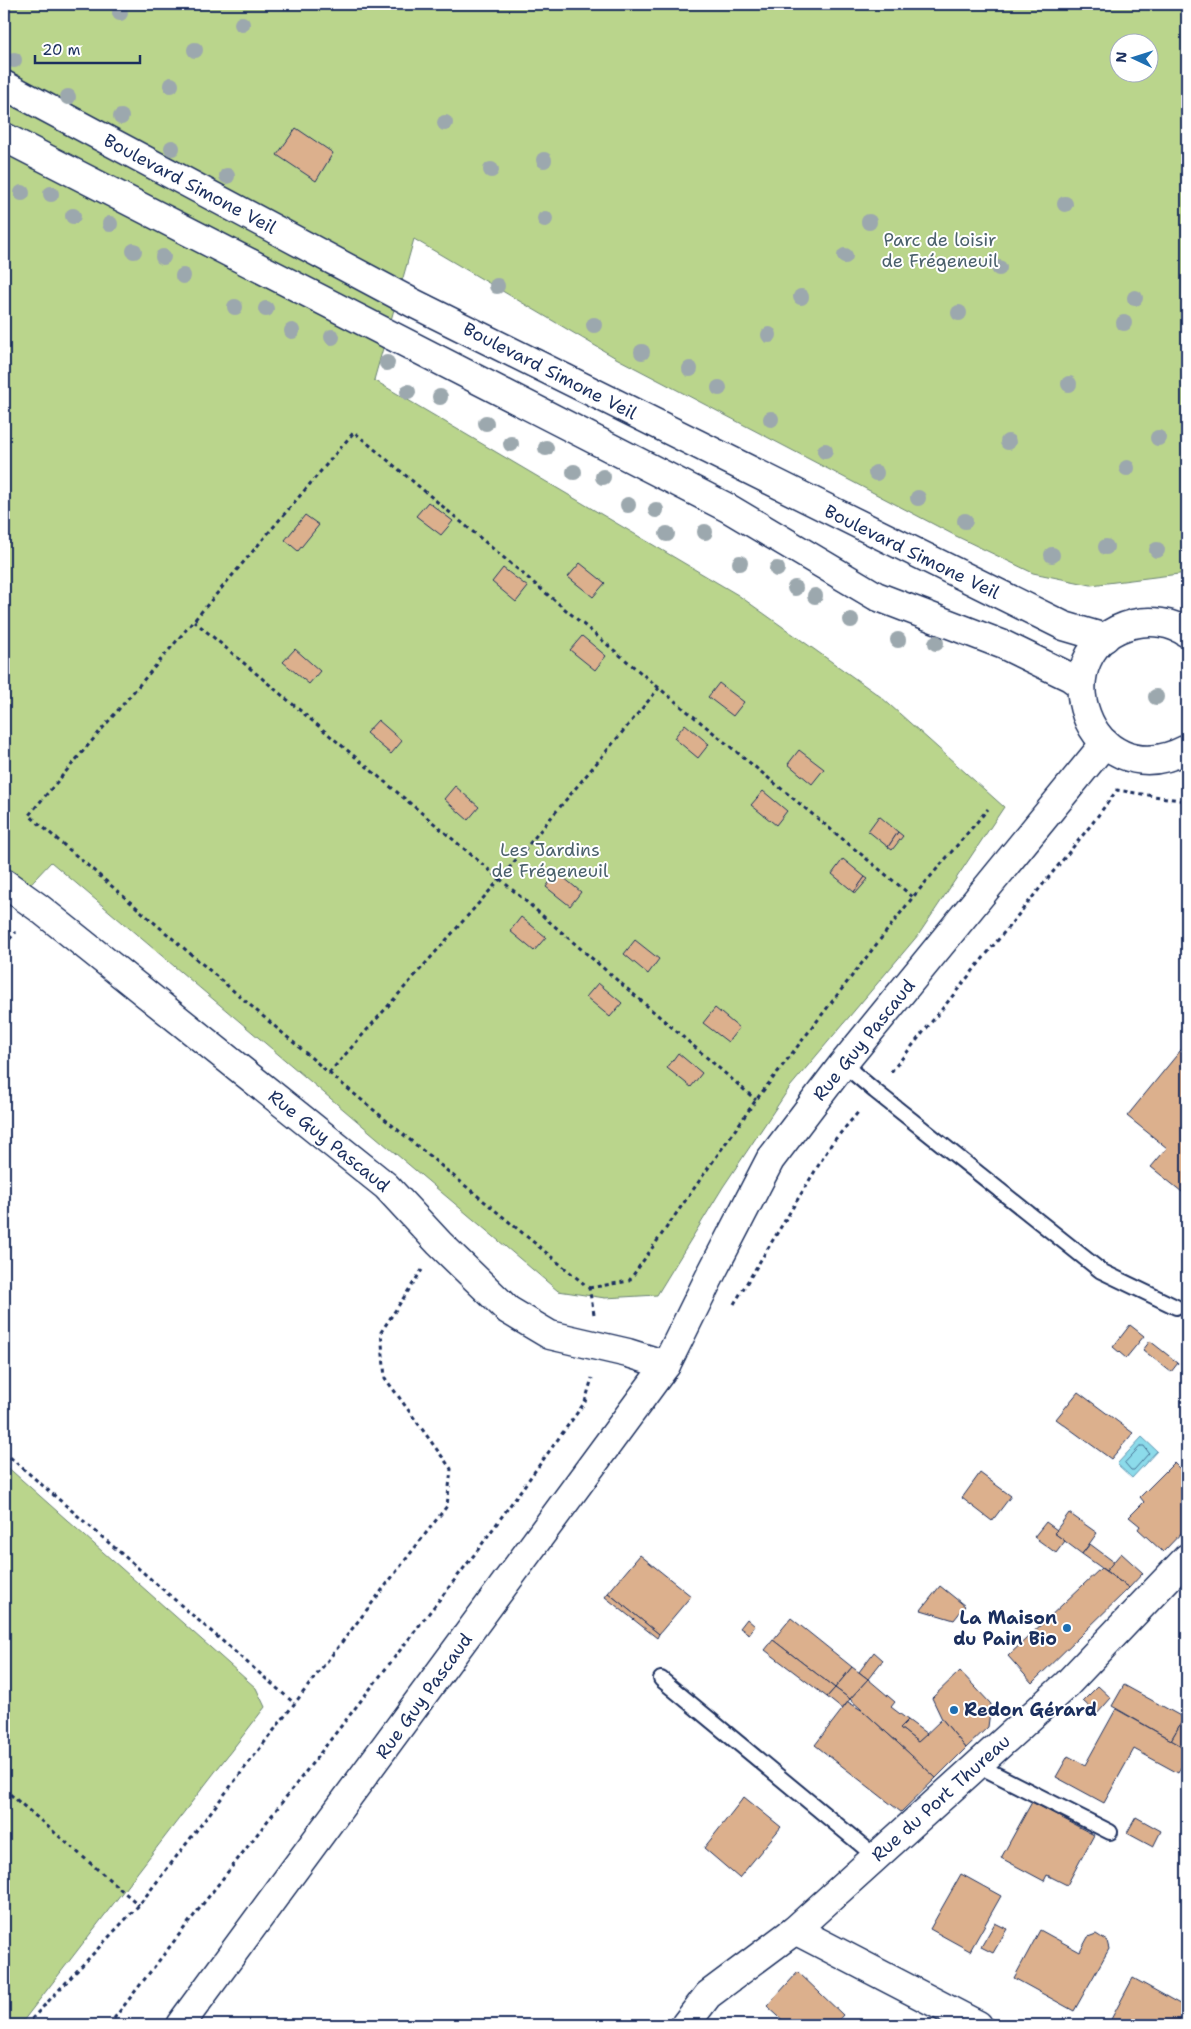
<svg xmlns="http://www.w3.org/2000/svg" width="1191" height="2029" font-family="'Shantell Sans',sans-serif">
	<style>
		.green { fill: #bad58c; stroke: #6a8275; fill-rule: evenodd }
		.water { fill: #8cdbea; stroke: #5f96b2 }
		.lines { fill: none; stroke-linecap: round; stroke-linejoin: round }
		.shore { stroke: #487496; stroke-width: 1 }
		.building { fill: #dcb08d; stroke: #1b2f5e }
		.service-casing { stroke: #1b2f5e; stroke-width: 18 }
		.minor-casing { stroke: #1b2f5e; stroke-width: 31 }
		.secondary-casing { stroke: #1b2f5e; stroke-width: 31 }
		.path { stroke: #1b2f5e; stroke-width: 3; stroke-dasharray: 4 4; stroke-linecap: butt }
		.service { stroke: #fff; stroke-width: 14 }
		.minor { stroke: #fff; stroke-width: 28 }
		.secondary { stroke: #fff; stroke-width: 28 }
		.tree { fill: #9ca8ae }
		.poi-dot { fill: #1f6fb2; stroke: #fff; stroke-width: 2 }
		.labels { text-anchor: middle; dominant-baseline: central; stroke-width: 4; stroke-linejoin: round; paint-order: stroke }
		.street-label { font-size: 18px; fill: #1b2f5e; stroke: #fff }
		.park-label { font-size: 18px; fill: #4b616c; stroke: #fff }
		.poi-label { font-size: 18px; font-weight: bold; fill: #1b2f5e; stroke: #fff; text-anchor: end }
	</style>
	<rect width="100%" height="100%" fill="#fff"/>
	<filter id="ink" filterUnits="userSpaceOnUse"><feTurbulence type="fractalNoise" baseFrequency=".02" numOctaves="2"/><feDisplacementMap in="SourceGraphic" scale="10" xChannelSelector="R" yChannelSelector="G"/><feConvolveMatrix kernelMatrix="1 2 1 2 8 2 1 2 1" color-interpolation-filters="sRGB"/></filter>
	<g filter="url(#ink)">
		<g class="green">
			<path d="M4,4h1183v569l-96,12 -58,-12 -77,-37 -340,-178 -202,-119 -40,141 364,215 143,102 123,110 -85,127 -129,153 -67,100 -66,108 -52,3 -47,-7 -507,-429 -47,50zM1118,42h30v30h-30z"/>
			<path d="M4,1464l252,224 9,19 -245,318h-16z"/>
		</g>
		<path class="water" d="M1142,1437l15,14 -25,27 -15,-14z"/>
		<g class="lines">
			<path class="shore" d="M1141,1446h3l5,7 -15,17h-3l-6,-7z"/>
		</g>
		<g class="building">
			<path d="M296,128l37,25 -17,28 -39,-26z"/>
			<path d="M428,502l25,19 -12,14 -25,-19z"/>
			<path d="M305,515l14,10 -21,26 -13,-11z"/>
			<path d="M580,563l25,20 -12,14 -25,-20z"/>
			<path d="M503,568l25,19 -12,15 -24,-20z"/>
			<path d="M582,636l24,20 -11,14 -25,-20z"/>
			<path d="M295,649l25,22 -11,13 -26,-22z"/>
			<path d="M719,683l25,19 -11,14 -25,-19z"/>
			<path d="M378,720l24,21 -11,13 -25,-21z"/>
			<path d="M685,724l24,20 -11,14 -24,-20z"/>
			<path d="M799,750l25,19 -12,15 -24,-20z"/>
			<path d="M455,786l24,21 -11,13 -24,-21z"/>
			<path d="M763,791l24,20 -11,14 -25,-20z"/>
			<path d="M879,816l19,16 -10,15 -20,-16z"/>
			<path d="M898,832l5,4 -11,14 -4,-3z"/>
			<path d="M843,859l22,18 -11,15 -22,-18z"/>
			<path d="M557,872l24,20 -11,14 -24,-19z"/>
			<path d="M865,877l3,2 -12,14 -2,-1z"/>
			<path d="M521,917l25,20 -12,14 -24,-20z"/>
			<path d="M635,940l24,19 -11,15 -24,-20z"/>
			<path d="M598,983l24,20 -12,14 -24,-20z"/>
			<path d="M715,1008l24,20 -11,14 -25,-19z"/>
			<path d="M1185,1045l2,2v149l-36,-29 16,-19 -40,-32z"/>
			<path d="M678,1053l24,20 -11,14 -24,-19z"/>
			<path d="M1130,1325l14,11 -18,22 -13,-11z"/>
			<path d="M1150,1341l28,22 -7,9 -28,-22z"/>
			<path d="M1078,1392l55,41 -22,26 -55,-40z"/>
			<path d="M1174,1463l13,13v51l-24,25 -25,-23 2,-3 -11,-9 15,-15 -4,-5z"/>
			<path d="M980,1473l31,23 -19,25 -30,-23z"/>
			<path d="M1069,1513l28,20 -15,21 -28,-21z"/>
			<path d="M1046,1522l11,8 -3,3 11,8 -9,12 -22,-16z"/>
			<path d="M1090,1544l24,18 -8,9 -24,-17z"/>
			<path d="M1121,1553l22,20 -14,15 -23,-17z"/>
			<path d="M640,1555l51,41 -32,38 -51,-41z"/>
			<path d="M1101,1568l28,20 -97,95 -24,-27z"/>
			<path d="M940,1586l25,20 -11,14 -33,-10z"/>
			<path d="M608,1593l51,41 -2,4 -52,-41z"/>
			<path d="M791,1618l61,49 -17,21 -62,-48z"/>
			<path d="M747,1619l8,7 -6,8 -9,-6z"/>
			<path d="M773,1640l62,48 -8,9 -62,-47z"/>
			<path d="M874,1652l9,8 -15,19 -9,-7z"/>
			<path d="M852,1667l16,12 -18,20 -15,-11z"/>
			<path d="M960,1671l31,33 -3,23 -22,21 -24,-29 -10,-21z"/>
			<path d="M868,1679l27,23 -4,5 17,13 -8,8 18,14 24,-23 24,29 -30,30 -86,-79z"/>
			<path d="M1124,1685l60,33 -13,22 -59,-34z"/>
			<path d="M1098,1686l13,12 -14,16 -14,-13z"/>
			<path d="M835,1688l15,11 -8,10 -15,-12z"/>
			<path d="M848,1702l15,9 73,67 -35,34 -86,-67z"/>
			<path d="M1116,1709l71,40v7l-9,17 -44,-24 -30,54 -48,-26 12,-21 17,9z"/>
			<path d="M1184,1718l3,2v29l-16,-9z"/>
			<path d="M908,1720l19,14 -9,8 -18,-14z"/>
			<path d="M744,1797l37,30 -42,51 -35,-30z"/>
			<path d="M1032,1802l62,33 -27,50 -20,-10 -3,6 -43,-23z"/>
			<path d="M1136,1817l25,14 -8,16 -26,-14z"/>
			<path d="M961,1874l40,22 -31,55 -40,-22z"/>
			<path d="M995,1923l12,6 -14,24 -12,-6z"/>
			<path d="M1040,1930l40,22 8,-15 8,-3 11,7 2,8 -35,62 -60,-33z"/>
			<path d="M798,1972l45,43 -9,10h-46l-21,-19z"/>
			<path d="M1133,1978l54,30v12l-3,5h-76z"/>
		</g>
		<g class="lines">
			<defs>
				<g id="service">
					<path d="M843,1064l32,27 226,180 75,36"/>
					<path d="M661,1679l215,178"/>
					<path d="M977,1765l133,67"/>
				</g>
				<g id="minor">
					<path d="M4,883l35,25 347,278 53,57 69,67 42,25 78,18 38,12"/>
					<path d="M795,1930l183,95"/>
					<path d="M180,2025l486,-660 46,-93 58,-112 73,-96 262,-321"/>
					<path d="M685,2025l23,-30 87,-65 272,-246 120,-126"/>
				</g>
				<g id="secondary">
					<path d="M4,85l409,218 651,323 41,12"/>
					<path d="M4,137l724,371 148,88 128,49 66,32 11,8"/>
					<path d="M1187,633c-15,-11 -36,-13 -54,-9 -96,24 -46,177 54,125"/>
				</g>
			</defs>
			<use href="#service" class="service-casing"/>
			<use href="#minor" class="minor-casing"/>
			<use href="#secondary" class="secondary-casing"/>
			<g class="path">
				<path d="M194,621l306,258 256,221"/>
				<path d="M4,945l12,-13"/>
				<path d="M891,1072l200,-247 26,-35 68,11 2,-1"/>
				<path d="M329,1073l171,-194 159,-191"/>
				<path d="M589,1288l40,-7 127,-181 157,-203 75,-88"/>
				<path d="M734,1304l98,-161 28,-33"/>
				<path d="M594,1314l-5,-26 -260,-215 -300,-258 325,-383 305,256 254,209"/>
				<path d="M4,1452l290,251"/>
				<path d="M4,1789l135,116"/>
				<path d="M26,2025l113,-120 308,-399 4,-37 -66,-91 -4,-46 41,-62"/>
				<path d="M109,2025l365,-470 111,-153 7,-24"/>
			</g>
			<use href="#service" class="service"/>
			<use href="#minor" class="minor"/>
			<use href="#secondary" class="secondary"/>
		</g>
		<g class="tree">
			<circle cx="120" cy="13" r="8"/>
			<circle cx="242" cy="24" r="8"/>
			<circle cx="195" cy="50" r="8"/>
			<circle cx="14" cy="60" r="8"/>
			<circle cx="171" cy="85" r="8"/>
			<circle cx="68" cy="97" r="8"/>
			<circle cx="121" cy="117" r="8"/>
			<circle cx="445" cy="123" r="8"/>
			<circle cx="172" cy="148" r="8"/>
			<circle cx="544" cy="160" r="8"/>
			<circle cx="491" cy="170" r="8"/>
			<circle cx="227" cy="176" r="8"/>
			<circle cx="22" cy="193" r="8"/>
			<circle cx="51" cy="194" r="8"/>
			<circle cx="1065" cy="204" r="8"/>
			<circle cx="73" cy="216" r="8"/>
			<circle cx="545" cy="219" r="8"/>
			<circle cx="869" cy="222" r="8"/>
			<circle cx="110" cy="224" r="8"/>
			<circle cx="134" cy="251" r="8"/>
			<circle cx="845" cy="256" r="8"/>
			<circle cx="163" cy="257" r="8"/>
			<circle cx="999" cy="268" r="8"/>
			<circle cx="183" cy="276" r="8"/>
			<circle cx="497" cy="286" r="8"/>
			<circle cx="801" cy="297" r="8"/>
			<circle cx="1135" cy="298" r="8"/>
			<circle cx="235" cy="307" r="8"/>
			<circle cx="266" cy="309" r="8"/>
			<circle cx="959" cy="313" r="8"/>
			<circle cx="1124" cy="323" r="8"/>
			<circle cx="594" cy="325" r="8"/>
			<circle cx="292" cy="331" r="8"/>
			<circle cx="769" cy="335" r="8"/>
			<circle cx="332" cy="337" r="8"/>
			<circle cx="642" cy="352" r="8"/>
			<circle cx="387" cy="363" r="8"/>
			<circle cx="690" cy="369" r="8"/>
			<circle cx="1069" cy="384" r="8"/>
			<circle cx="719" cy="388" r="8"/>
			<circle cx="408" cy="392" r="8"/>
			<circle cx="440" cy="397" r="8"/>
			<circle cx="771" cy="419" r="8"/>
			<circle cx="486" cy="423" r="8"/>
			<circle cx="1158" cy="438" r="8"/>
			<circle cx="1008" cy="442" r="8"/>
			<circle cx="511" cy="444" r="8"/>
			<circle cx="546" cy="448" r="8"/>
			<circle cx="825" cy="451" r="8"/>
			<circle cx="1127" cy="468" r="8"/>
			<circle cx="574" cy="472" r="8"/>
			<circle cx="876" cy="473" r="8"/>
			<circle cx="603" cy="477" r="8"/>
			<circle cx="918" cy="498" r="8"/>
			<circle cx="628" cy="505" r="8"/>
			<circle cx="656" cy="510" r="8"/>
			<circle cx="965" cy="521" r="8"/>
			<circle cx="705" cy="532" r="8"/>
			<circle cx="667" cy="534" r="8"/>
			<circle cx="1106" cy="547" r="8"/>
			<circle cx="1157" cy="550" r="8"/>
			<circle cx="1052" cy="555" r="8"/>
			<circle cx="740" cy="563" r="8"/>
			<circle cx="777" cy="569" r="8"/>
			<circle cx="795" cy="588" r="8"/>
			<circle cx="815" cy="596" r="8"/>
			<circle cx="851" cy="620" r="8"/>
			<circle cx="898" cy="640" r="8"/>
			<circle cx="936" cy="643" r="8"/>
			<circle cx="1156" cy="697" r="8"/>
		</g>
	</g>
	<g class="poi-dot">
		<circle cx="1067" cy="1628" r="5"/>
		<circle cx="954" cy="1710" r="5"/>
	</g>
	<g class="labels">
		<g class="street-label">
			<text transform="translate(190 184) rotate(28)">Boulevard Simone Veil</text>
			<text transform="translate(550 371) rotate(27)">Boulevard Simone Veil</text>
			<text transform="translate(912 552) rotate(26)">Boulevard Simone Veil</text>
			<text transform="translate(864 1040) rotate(-51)">Rue Guy Pascaud</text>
			<text transform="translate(329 1141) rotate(39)">Rue Guy Pascaud</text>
			<text transform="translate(424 1696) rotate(-54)">Rue Guy Pascaud</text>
			<text transform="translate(941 1798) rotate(-42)">Rue du Port Thureau</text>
		</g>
		<g class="park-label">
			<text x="940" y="240">Parc de loisir<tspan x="940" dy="21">de Frégeneuil</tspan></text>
			<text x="550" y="850">Les Jardins<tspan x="550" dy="21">de Frégeneuil</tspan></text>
		</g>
		<g class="poi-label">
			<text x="1057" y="1618">La Maison<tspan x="1057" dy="21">du Pain Bio</tspan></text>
			<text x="964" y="1710" text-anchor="start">Redon Gérard</text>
		</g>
	</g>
	<rect width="1191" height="2029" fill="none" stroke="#fff" stroke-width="20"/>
	<rect x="10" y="10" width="1171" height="2009" fill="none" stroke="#1b2f5e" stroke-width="2" filter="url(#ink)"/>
	<g transform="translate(1134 58) rotate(274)"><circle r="24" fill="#ffffff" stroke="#a4acbf"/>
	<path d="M0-4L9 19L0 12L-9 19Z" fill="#1f6fb2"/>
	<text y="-8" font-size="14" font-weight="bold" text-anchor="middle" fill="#1b2f5e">N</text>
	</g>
	<path d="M35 55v8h105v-8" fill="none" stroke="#1b2f5e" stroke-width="2.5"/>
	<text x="42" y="55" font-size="15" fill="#1b2f5e" stroke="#ffffff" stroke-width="4" paint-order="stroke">20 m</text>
</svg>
